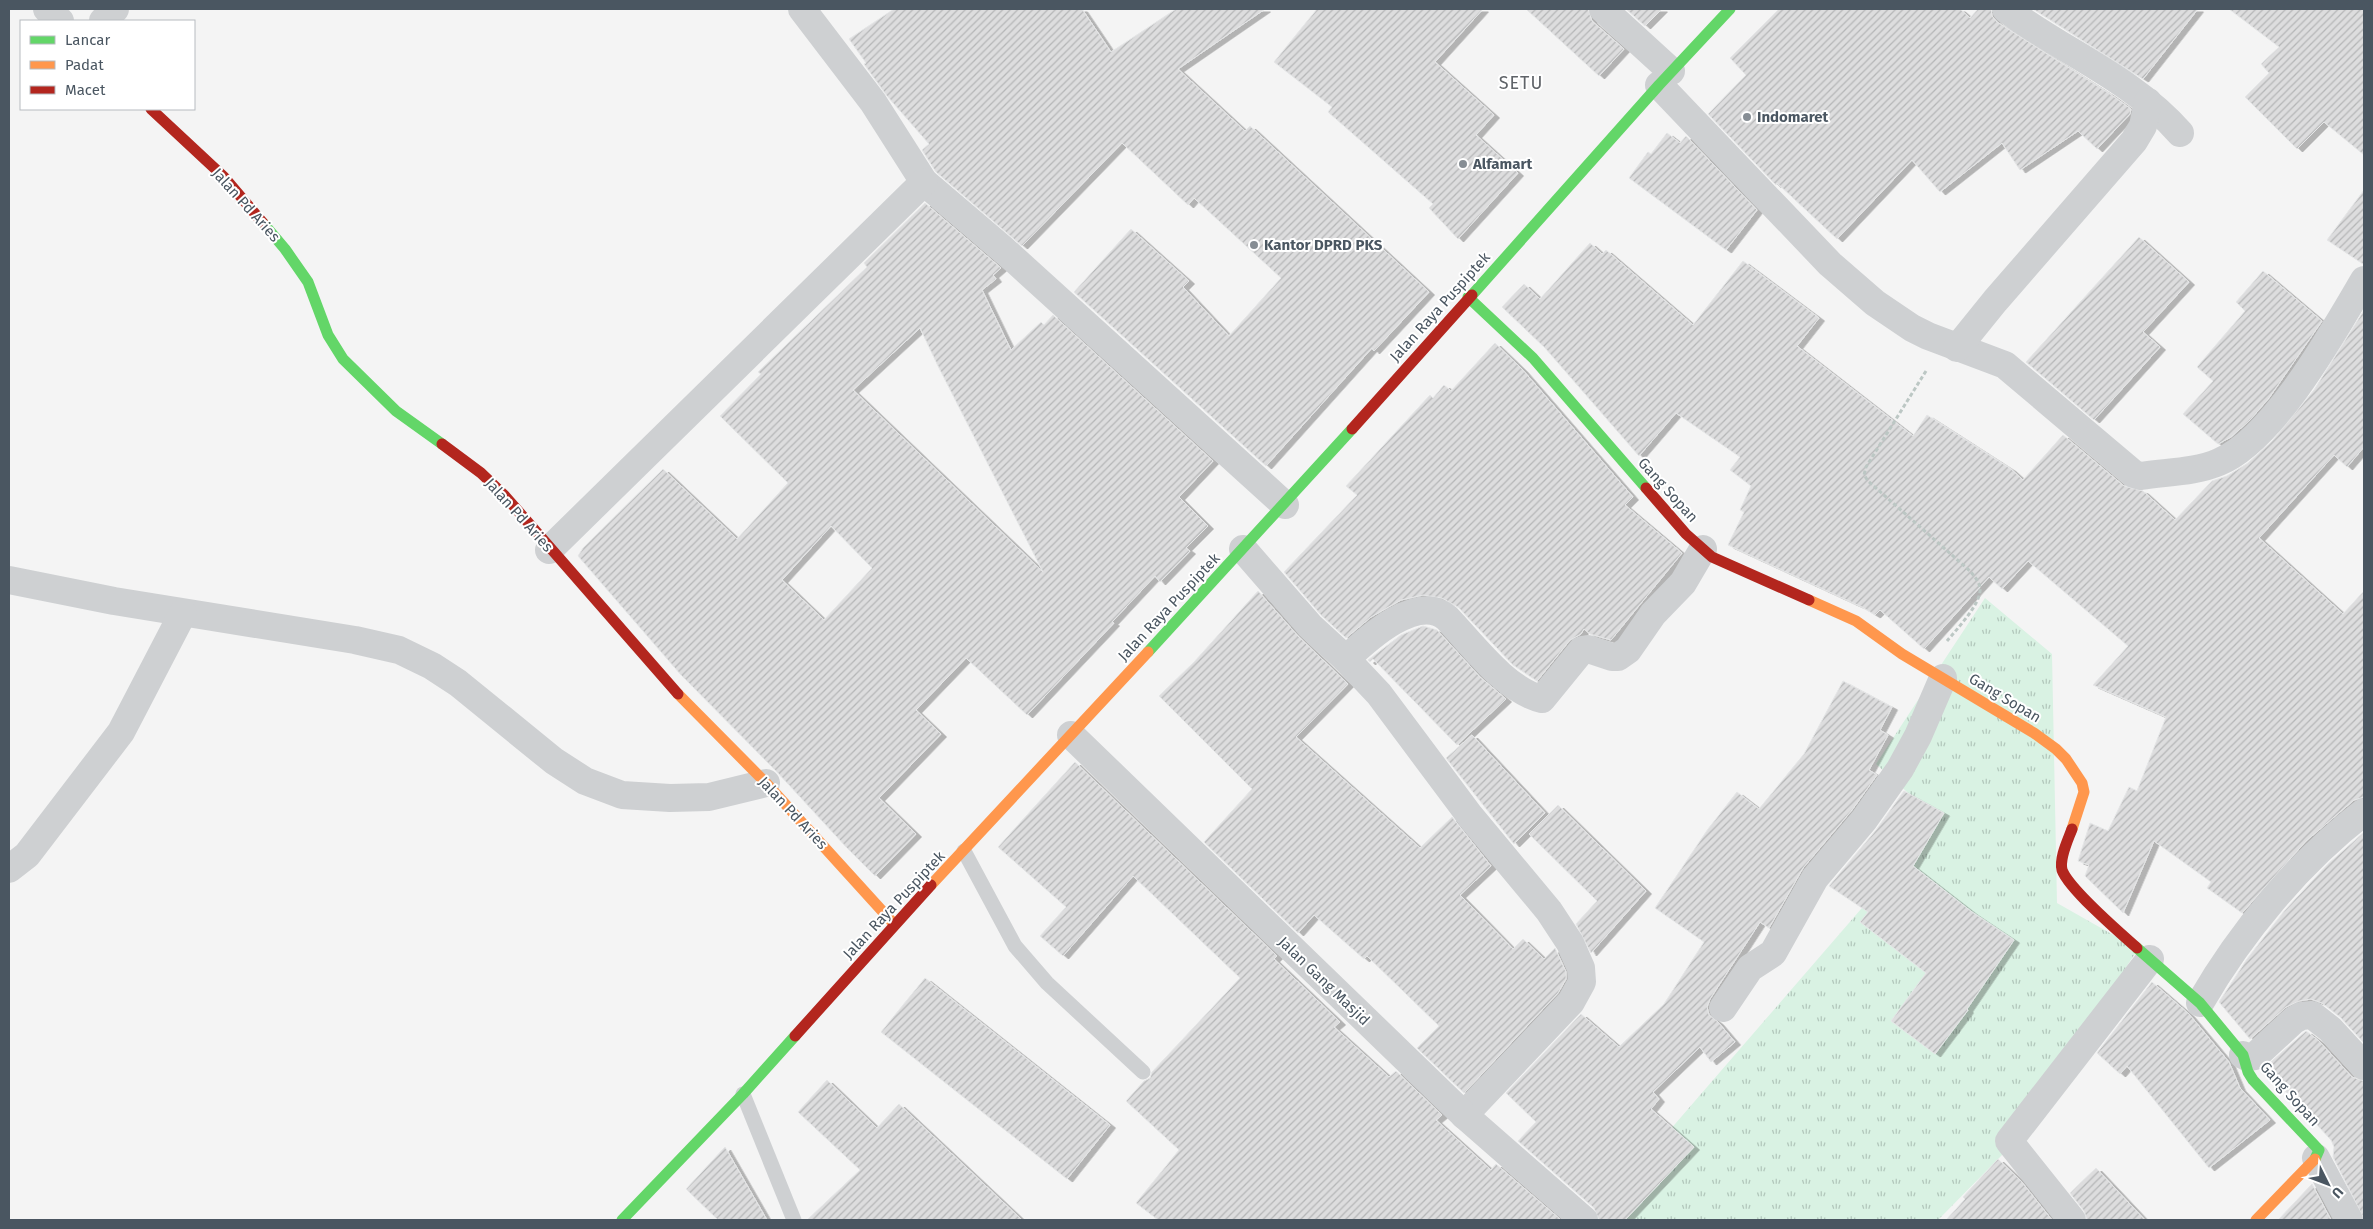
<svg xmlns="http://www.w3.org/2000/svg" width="2373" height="1229" font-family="'Fira Sans',sans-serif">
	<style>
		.grass { fill: url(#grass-tufts) }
		.building { fill: url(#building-hatch); stroke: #e5e6e7; fill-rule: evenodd; filter: url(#shadow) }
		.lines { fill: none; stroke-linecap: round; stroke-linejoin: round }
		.path { stroke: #bcc7c4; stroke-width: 3; stroke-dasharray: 4 2.5; stroke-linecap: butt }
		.lane { stroke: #ced0d2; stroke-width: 15 }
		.street { stroke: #ced0d2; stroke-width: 28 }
		.fast { stroke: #63d668; stroke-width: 11 }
		.slow { stroke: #ff974d; stroke-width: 11 }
		.jam { stroke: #b3261e; stroke-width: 11 }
		.poi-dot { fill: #868d94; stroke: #fff; stroke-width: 2 }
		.labels { text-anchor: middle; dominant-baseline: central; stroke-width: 4; stroke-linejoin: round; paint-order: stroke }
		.poi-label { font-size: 15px; font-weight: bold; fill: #4a5661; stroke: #fff; text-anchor: start }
		.street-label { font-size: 15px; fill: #4a5661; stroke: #fff }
		.quarter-label { font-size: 18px; letter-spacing: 1px; fill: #5f6368; stroke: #fff }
	</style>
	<defs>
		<pattern id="grass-tufts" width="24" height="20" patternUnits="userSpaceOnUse" patternTransform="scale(1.25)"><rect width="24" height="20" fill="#d9f2e3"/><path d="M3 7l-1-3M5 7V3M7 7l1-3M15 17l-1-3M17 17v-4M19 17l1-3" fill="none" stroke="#b2c7bb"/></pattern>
		<pattern id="building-hatch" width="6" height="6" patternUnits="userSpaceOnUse" patternTransform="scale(1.25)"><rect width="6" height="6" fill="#ddddde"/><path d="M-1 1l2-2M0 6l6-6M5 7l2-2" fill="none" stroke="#b5b6b7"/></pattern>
		<filter id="shadow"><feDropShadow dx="5.5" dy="3" stdDeviation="0" flood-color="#0004"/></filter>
	</defs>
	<rect width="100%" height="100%" fill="#f4f4f4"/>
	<path class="grass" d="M1985,598l67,56 5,249 81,46 -133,203 -67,68h-346l346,-400 -62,-56z"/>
	<g class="building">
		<path d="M894,9h188l29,43 65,-43h89l-87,60 67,62 5,-5 179,166 -55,59 -2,-3 -106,118 -192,-174 57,-63 58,52 -6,6 46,49 52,-58 -87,-80 -6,7 -66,-62 -100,103 -86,-74 -14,-22 7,-6 -42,-48 -23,-32 2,-1 -17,-24z"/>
		<path d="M1317,9h166l-48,53 59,53 -18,20 42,38 -60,66 -29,-31 4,-4 -105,-92 4,-5 -58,-45z"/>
		<path d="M1526,9h62l4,12 32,28 -25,27z"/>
		<path d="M1626,9h36l-17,17z"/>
		<path d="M1779,9h181l10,9 8,-9h13l1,7 5,6 113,72 21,15 -1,5 -33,35 -19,-18 -58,39 -18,-27 -62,49 -28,-32 -75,79 -60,-56 -1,2 -68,-71 38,-39 -16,-17z"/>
		<path d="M2033,9h165l-55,70z"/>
		<path d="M2229,9h135v146l-40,-33 -27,27 -52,-52 24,-24 -8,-9 18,-17z"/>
		<path d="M1667,133l13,10 6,-7 71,74 -31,40 -97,-72 19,-26 3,2z"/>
		<path d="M2364,190v74h-1l-36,-24z"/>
		<path d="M925,203l76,65 -8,7 3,4 -14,11 29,60 30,-28 3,3 9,-10 160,146 -34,36 29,29 -22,22 4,3 -30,31 -5,-6 -43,46 2,1 -87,92 -61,-57 -50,52 25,24 -62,64 37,36 -41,42 -28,-28 -70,-76 -96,-97 -103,-119 5,-8 80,-79 74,70 51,-56 -68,-67 41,-42 -3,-2 109,-105 -3,-4zM920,328l18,38 105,206 -190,-182zM831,526l41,42 -48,52 -42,-40z"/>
		<path d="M2139,237l50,45 -46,50 17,15 -66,73 -68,-58z"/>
		<path d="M1590,243l12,11 4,-4 87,75 50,-64 76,57 -22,28 116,90 14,-21 84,54 12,11 40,-45 61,51 19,5 32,29 37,-39 15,-5 21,-13 24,-22 42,-51 50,-80v137l-17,20 -13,-12 -75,83 84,76 21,-23v206l-10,3 -48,41 -64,72 -35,-25 4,-6 -57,-41 -31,72 -1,-1 -37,-36 4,-11 -11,-4 12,-38 18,8 21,-44 8,4 29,-74 -73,-32 35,-39 -100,-85 -26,28 -13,-12 -65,72 -44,-39 -5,5 -13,-8 -134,-62 16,-33 -4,-2 11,-24 -21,-16 10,-13 -64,-44 -37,43 -94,-108 -43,-41 22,-23 16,15z"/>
		<path d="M2263,271l59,50 -53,77 -19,22 -19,17 -13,7 -35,-30 30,-33 -16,-14 48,-56 -9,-9z"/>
		<path d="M1495,343l27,26 111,128 -8,8 57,48 -71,87 -21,-6 -6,-5 -3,5 -11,6 -33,41 -24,-16 -55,-58 -16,-9 -19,-3 -22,5 -30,17 -25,21 -25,-23 -37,-43 73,-77 -11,-9 84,-91 3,3 11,-13 7,6z"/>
		<path d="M1258,591l40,45 50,48 -52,53 124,111 32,-31 39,49 -31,29 53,54 10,-10 21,20 11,-11 11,24v7l-8,14 -94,100 -47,-45 22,-22 -72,-70 -3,3 -50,-44 -16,18 -94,-91 48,-53 -93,-93 35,-34z"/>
		<path d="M1423,626l14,4 43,47 26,22 -49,46 -84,-86 -3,3 -2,-2 33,-25z"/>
		<path d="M1843,681l49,26 -12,23 8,5 -19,35 8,5 -25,35 -49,58 -34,60 -9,-6 -50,77 -3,8 2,8 9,7 17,20 -24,20 -11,-15 -47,45 6,7 -8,10 43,38 -69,73h-26l-5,-12 -76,-67 18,-19 -30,-29 75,-79 38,33 45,-43 40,-62 -49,-34 53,-79 29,-37 22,17 45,-55z"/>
		<path d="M1472,735l73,78 -31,31 -68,-86z"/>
		<path d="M1075,762l202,194 -3,3 66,63 -6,5 55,50 7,-6 46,44 -6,5 55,50 5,-6 65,56h-403l-22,-17 43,-53 -53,-49 18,-20 6,-3 2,-6 88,-94 -107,-102 -70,80 -23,-20 26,-29 -68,-60z"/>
		<path d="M1904,791l40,22 -31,53 59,46 42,28 -47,69 1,1 -33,44 -44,-33 35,-48 -66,-51 8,-10 -39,-26 47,-56z"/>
		<path d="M1558,805l88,86 -55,62 -15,-29 21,-23 -68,-67z"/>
		<path d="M2364,832v211l-24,-26 -18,-14 -11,-4 -12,2 -13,6 -36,32 -31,-37 28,-43 38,-49 43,-46z"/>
		<path d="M925,978l185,147 -43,54 -186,-147z"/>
		<path d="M2152,982l37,32 40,48 11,26 30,32 -61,48 -82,-102 -7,8 -23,-21z"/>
		<path d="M2306,1031l13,10 33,36 12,4v138l-31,-62 1,-10 -3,-7 -67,-72z"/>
		<path d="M827,1080l50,48 22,-24 123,116h-215l53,-50 -62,-58z"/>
		<path d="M725,1147l42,73h-49l-32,-31z"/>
		<path d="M1998,1159l23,22 31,39h-106l19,-21 -2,-2z"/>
		<path d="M2096,1168l49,52h-58l-3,-9 -14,-18z"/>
		<path d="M2312,1184l19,36h-53z"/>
	</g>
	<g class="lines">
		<path class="path" d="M1926,371l-60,96 -2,8 4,6 102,90c4,5 9,10 10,17 2,15 -24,42 -33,53"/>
		<g class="lane">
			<path d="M964,851l51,95 32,37 96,89"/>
			<path d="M743,1094l51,126"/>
		</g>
		<g class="street">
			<path d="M47,9l13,12"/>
			<path d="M802,9l71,93 51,80 81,69 280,254"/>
			<path d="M1603,9l68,62"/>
			<path d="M2006,9c57,43 126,69 174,124"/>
			<path d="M103,21l12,-12"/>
			<path d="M1659,85l171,179 45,39 37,25 16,8 77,29 129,109 7,2c25,-4 55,-4 78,-14 55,-23 115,-131 145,-182"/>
			<path d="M1957,348l38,-47 139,-160 9,-15 5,-24"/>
			<path d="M1243,549l67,77 36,33 33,35 91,122 79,95 21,32 11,25 1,14 -11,20 -107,113"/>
			<path d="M549,550l375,-368"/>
			<path d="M9,580l105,21 241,39 44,10 33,16 26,17 96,78 31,20 37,14 48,3 39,-1 57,-14"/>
			<path d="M1346,659c21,-20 72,-67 101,-41 25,26 59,73 95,81l40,-49 6,-1 24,8h6l10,-7 25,-36 30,-31 20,-34"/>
			<path d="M1071,735l393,380 120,105"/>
			<path d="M9,869l18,-14 94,-123 62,-119"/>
			<path d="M2200,1003c41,-71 99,-141 164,-191"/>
			<path d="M1723,1008l27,-40 23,-15 42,-75 49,-58 36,-51 18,-33 25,-58"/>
			<path d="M2243,1055l4,2 8,-1 39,-36 7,-4 11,-1 18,14 34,37"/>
			<path d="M2316,1158l33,62"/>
			<path d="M2072,1220l-63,-79 141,-182"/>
		</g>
		<g class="fast">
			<path d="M263,223l22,26 23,33 20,53 15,24 53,52 46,33"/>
			<path d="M1472,295l187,-210 71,-76"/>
			<path d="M1468,297l65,61 113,130"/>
			<path d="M1148,652l204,-223"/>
			<path d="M2137,948l63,55 43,52 5,17 5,8 66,70 -4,9"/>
			<path d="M622,1220l121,-126 52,-58"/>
		</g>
		<g class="slow">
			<path d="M1809,600l47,21 46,33 132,79 22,16 10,10 16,24 2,9 -12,37"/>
			<path d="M678,694l88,89 128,141"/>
			<path d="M931,885l217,-233"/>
			<path d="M2256,1220l59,-61"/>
		</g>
		<g class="jam">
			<path d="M151,109l73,68 39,46"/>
			<path d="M1352,429l120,-134"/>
			<path d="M442,444l39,29 24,23 173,198"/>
			<path d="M1646,488l40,46 26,23 97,43"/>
			<path d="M2072,829c-4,11 -13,29 -10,41 7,19 58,63 75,78"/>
			<path d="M795,1036l136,-151"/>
		</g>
	</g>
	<g class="poi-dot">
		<circle cx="1747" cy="117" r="5"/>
		<circle cx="1463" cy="164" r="5"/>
		<circle cx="1254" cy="245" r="5"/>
	</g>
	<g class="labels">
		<g class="poi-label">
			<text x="1757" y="117">Indomaret</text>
			<text x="1473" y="164">Alfamart</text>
			<text x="1264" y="245">Kantor DPRD PKS</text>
		</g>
		<g class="street-label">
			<text transform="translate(246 205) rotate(48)">Jalan Pd Aries</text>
			<text transform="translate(1440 307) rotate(-48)">Jalan Raya Puspiptek</text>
			<text transform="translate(1668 490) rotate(48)">Gang Sopan</text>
			<text transform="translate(519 515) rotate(48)">Jalan Pd Aries</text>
			<text transform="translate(1169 607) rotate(-47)">Jalan Raya Puspiptek</text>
			<text transform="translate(2005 698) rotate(31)">Gang Sopan</text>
			<text transform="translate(793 813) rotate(47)">Jalan Pd Aries</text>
			<text transform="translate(894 905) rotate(-47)">Jalan Raya Puspiptek</text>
			<text transform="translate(1324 981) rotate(44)">Jalan Gang Masjid</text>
			<text transform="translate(2290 1094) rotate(48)">Gang Sopan</text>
		</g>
		<g class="quarter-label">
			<text x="1521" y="83">SETU</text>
		</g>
	</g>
	<rect width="2373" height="1229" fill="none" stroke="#4a5661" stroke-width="20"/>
	<rect x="20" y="20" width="175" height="90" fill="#ffffff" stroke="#b7bbc0"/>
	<rect x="30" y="36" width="25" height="8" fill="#63d668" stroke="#b7bbc0"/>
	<text x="65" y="45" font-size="15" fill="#4a5661">Lancar</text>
	<rect x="30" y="61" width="25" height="8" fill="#ff974d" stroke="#b7bbc0"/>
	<text x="65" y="70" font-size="15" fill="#4a5661">Padat</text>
	<rect x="30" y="86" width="25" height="8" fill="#b3261e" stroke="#b7bbc0"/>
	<text x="65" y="95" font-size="15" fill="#4a5661">Macet</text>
	<g transform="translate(2328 1184) rotate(132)" stroke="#ffffff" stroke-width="4" paint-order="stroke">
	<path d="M0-4L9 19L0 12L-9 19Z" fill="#4a5661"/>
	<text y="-8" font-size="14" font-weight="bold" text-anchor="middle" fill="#4a5661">U</text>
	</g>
</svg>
